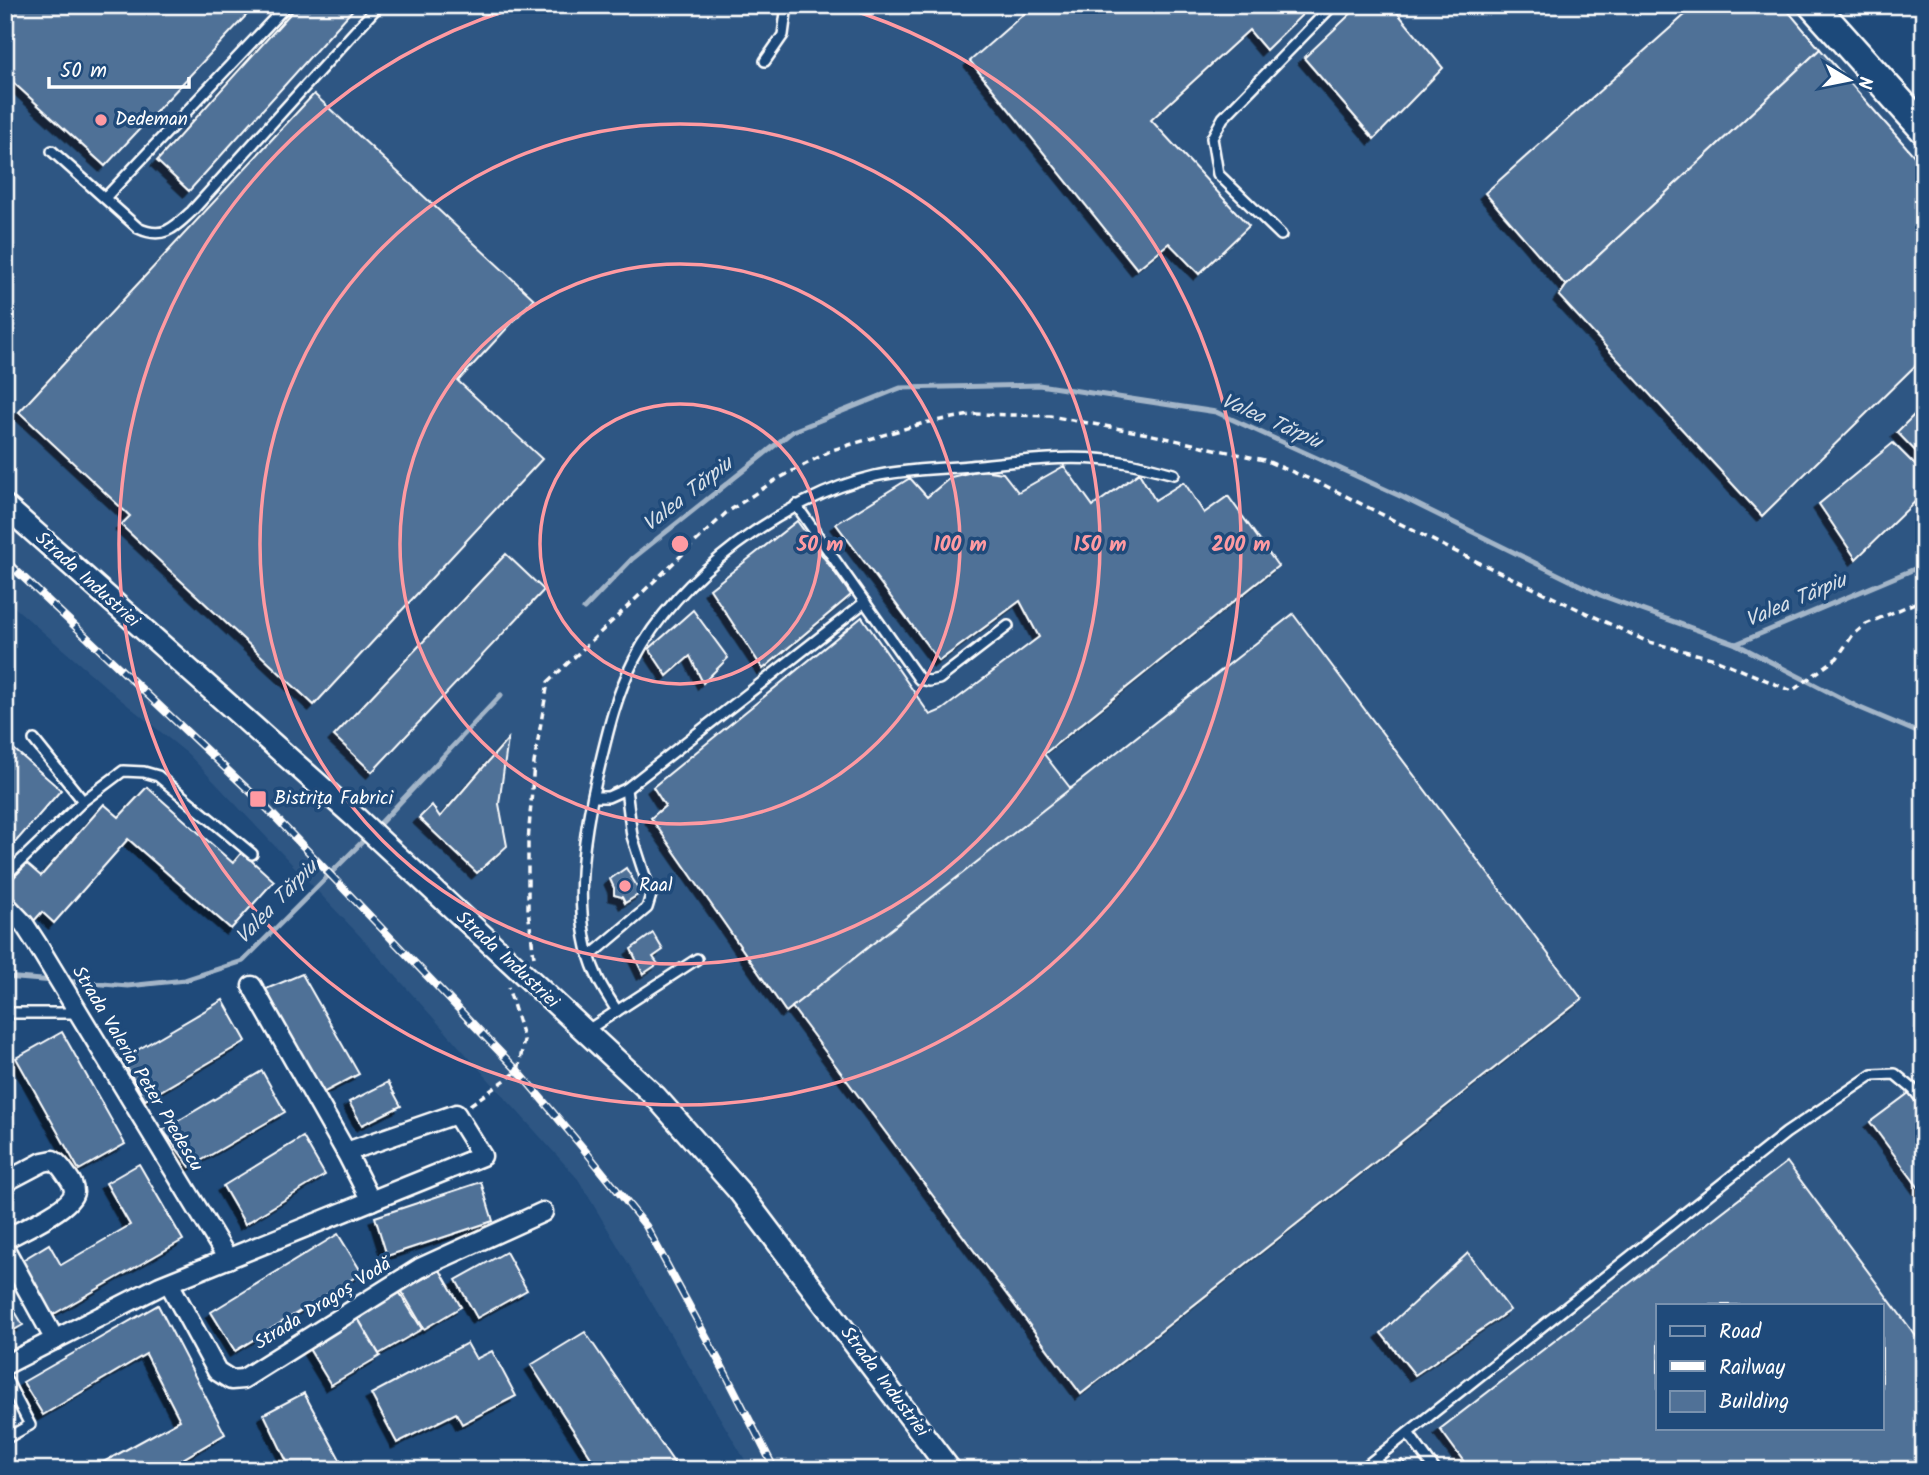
<svg xmlns="http://www.w3.org/2000/svg" width="1929" height="1475" font-family="Kalam,sans-serif">
	<style>
		.built { fill: #2e5683; fill-rule: evenodd }
		.lines { fill: none; stroke-linecap: round; stroke-linejoin: round }
		.stream { stroke: #a3b5c8; stroke-width: 5 }
		.building { fill: #507197; stroke: #fff; stroke-width: 2; fill-rule: evenodd; filter: url(#shadow) }
		.service-casing { stroke: #fff; stroke-width: 14 }
		.minor-casing { stroke: #fff; stroke-width: 23 }
		.tertiary-casing { stroke: #fff; stroke-width: 26 }
		.trunk-casing { stroke: #fff; stroke-width: 33 }
		.path { stroke: #fff; stroke-width: 3.5; stroke-dasharray: 7 5; stroke-linecap: butt }
		.service { stroke: #1f4a7a; stroke-width: 9 }
		.minor { stroke: #1f4a7a; stroke-width: 18 }
		.tertiary { stroke: #1f4a7a; stroke-width: 21 }
		.trunk { stroke: #1f4a7a; stroke-width: 28 }
		.rail-casing { stroke: #fff; stroke-width: 8 }
		.rail { stroke: #1f4a7a; stroke-width: 5; stroke-dasharray: 16; stroke-linecap: butt }
		.ring { fill: none; stroke: #ff9aa2; stroke-width: 3.5 }
		.poi-dot { fill: #ff9aa2; stroke: #1f4a7a; stroke-width: 2.5 }
		.labels { text-anchor: middle; dominant-baseline: central; stroke-width: 7; stroke-linejoin: round; paint-order: stroke }
		.poi-label { font-size: 19px; fill: #fff; stroke: #1f4a7a; text-anchor: start }
		.street-label { font-size: 19px; fill: #fff; stroke: #1f4a7a }
		.water-label { font-size: 21px; font-style: italic; fill: #d8e0e8; stroke: #1f4a7a }
		.centre { fill: #ff9aa2; stroke: #1f4a7a; stroke-width: 3.5 }
		.ring-label { font-size: 21px; text-anchor: middle; font-weight: bold; fill: #ff9aa2; stroke: #1f4a7a; stroke-width: 7; stroke-linejoin: round; paint-order: stroke }
	</style>
	<defs>
		<filter id="shadow"><feDropShadow dx="-5.5" dy="5.5" stdDeviation="0" flood-color="#0009"/></filter>
	</defs>
	<rect width="100%" height="100%" fill="#1f4a7a"/>
	<filter id="ink" filterUnits="userSpaceOnUse"><feTurbulence type="fractalNoise" baseFrequency=".0143" numOctaves="2"/><feDisplacementMap in="SourceGraphic" scale="14" xChannelSelector="R" yChannelSelector="G"/><feConvolveMatrix kernelMatrix="1 2 1 2 8 2 1 2 1" color-interpolation-filters="sRGB"/></filter>
	<g filter="url(#ink)">
		<path class="built" d="M5,5h1829l90,111v1354h-1173l-173,-291 -219,-244 -171,-181 -68,-55 -115,-100zM1658,1305h224v123h-224z"/>
		<g class="lines">
			<g class="stream">
				<path d="M584,609l48,-50 161,-128 107,-43 139,-3 177,27 184,84 200,99 136,49 188,-79"/>
				<path d="M1736,644l122,63 66,28"/>
				<path d="M374,830l127,-135"/>
				<path d="M5,977l49,4"/>
				<path d="M64,981l64,5 57,-6 58,-19 124,-124"/>
			</g>
		</g>
		<g class="building">
			<path d="M5,5h251l-151,161 -100,-91z"/>
			<path d="M298,5h59l-168,186 -32,-30z"/>
			<path d="M1034,5h278l-46,45 -17,-20 -98,90 98,106 -50,48 -30,-31 -32,26 -167,-208z"/>
			<path d="M1360,5h31l52,63 -69,71 -70,-81z"/>
			<path d="M1696,5h87l37,44 -254,237 -81,-93z"/>
			<path d="M1820,49l104,118v190l-162,159 -203,-220 7,-10z"/>
			<path d="M314,94l220,205 -76,82 84,78 -228,246 -193,-180 9,-9 -111,-104z"/>
			<path d="M1924,405v55l-27,-28z"/>
			<path d="M1893,443l31,31v19l-68,66 -37,-55z"/>
			<path d="M1064,466l29,40 46,-33 16,27 29,-18 20,31 24,-17 50,70 -234,188 27,35 -285,223 -135,-194 14,-12 -12,-19 209,-170 68,98 12,-5 97,-73 -19,-36 -81,60 -103,-137 74,-46 17,19 24,-20 30,-7 22,3 15,19z"/>
			<path d="M797,521l54,74 -88,74 -53,-80z"/>
			<path d="M506,554l38,36 -172,182 -38,-36z"/>
			<path d="M693,610l35,48 -25,25 -13,-27 -23,20 -18,-27z"/>
			<path d="M1293,614l289,385 -501,395 -289,-387z"/>
			<path d="M508,739l-9,65 8,42 -30,27 -58,-55 13,-13 8,12z"/>
			<path d="M8,744l53,46 -56,64v-107z"/>
			<path d="M147,787l86,76 9,-11 32,29 -43,48 -103,-90 -74,84 -12,-11 -10,11 -27,-23v-14l22,-22 14,12 63,-72 15,13z"/>
			<path d="M626,868l15,25 -16,10 -3,-6 -8,-2v-7l-4,-9z"/>
			<path d="M653,933l10,17 -10,7 5,7 -15,10 -12,-25z"/>
			<path d="M302,974l57,100 -38,20 -55,-105z"/>
			<path d="M223,1000l23,41 -101,59 -23,-41z"/>
			<path d="M62,1032l63,112 -46,26 -63,-112z"/>
			<path d="M262,1071l23,41 -95,55 -27,-37z"/>
			<path d="M388,1082l13,24 -39,19 -13,-23z"/>
			<path d="M1909,1093l15,20v82l-54,-73z"/>
			<path d="M303,1137l22,38 -80,49 -22,-38z"/>
			<path d="M1787,1162l137,185v123h-454l-30,-41zM1658,1305h224v123h-224z"/>
			<path d="M139,1164l44,76 -136,78 -31,-54 33,-20 12,21 69,-40 -24,-42z"/>
			<path d="M481,1182l12,39 -106,35 -12,-39z"/>
			<path d="M338,1234l24,39 -127,78 -24,-39z"/>
			<path d="M506,1252l21,38 -50,28 -21,-38z"/>
			<path d="M1468,1253l42,57 -95,65 -34,-42z"/>
			<path d="M440,1270l21,37 -37,22 -23,-39z"/>
			<path d="M398,1290l24,39 -43,25 -23,-39z"/>
			<path d="M5,1295l18,30 -18,10z"/>
			<path d="M158,1305l67,129 -61,36h-75l91,-50 -34,-66 -103,61 -20,-33z"/>
			<path d="M357,1317l23,39 -49,29 -23,-38z"/>
			<path d="M585,1332l94,138h-80l-68,-105z"/>
			<path d="M467,1343l9,16 16,-8 24,45 -54,28 -6,-11 -59,30 -26,-49z"/>
			<path d="M304,1393l40,74 -5,3h-48l-27,-56z"/>
			<path d="M1402,1460l8,10h-21z"/>
		</g>
		<g class="lines">
			<defs>
				<g id="service">
					<path d="M765,61l18,-26 4,-30"/>
					<path d="M52,151l86,77c25,12 36,0 54,-17l187,-206"/>
					<path d="M105,198l182,-193"/>
					<path d="M1281,235l-63,-61 -6,-36 11,-20 110,-113"/>
					<path d="M796,505l123,174 10,2 10,-2 69,-53"/>
					<path d="M34,740l49,61"/>
					<path d="M593,797h15l18,-8 239,-187"/>
					<path d="M5,876l78,-75 40,-30 21,1 14,4 94,78"/>
					<path d="M590,956l57,-48 4,-13 -19,-59 -6,-47"/>
					<path d="M617,1011c-7,-12 -16,-24 -21,-37 -25,-55 -13,-136 0,-193 10,-41 18,-82 38,-121 42,-83 150,-163 241,-184 30,-7 64,-7 95,-10 51,-5 107,-13 158,-3 16,3 31,7 46,11"/>
					<path d="M5,1013h74"/>
					<path d="M586,1031l111,-72"/>
					<path d="M5,1377l25,48 -25,14"/>
					<path d="M1408,1433l27,37"/>
					<path d="M193,1470l4,-3"/>
					<path d="M1361,1470l425,-337 86,-58 23,-1 18,15 11,14"/>
				</g>
				<g id="minor">
					<path d="M5,904l19,20 13,20 191,315"/>
					<path d="M252,986l94,166 25,49"/>
					<path d="M5,1182l38,-20 10,-2c7,4 10,10 15,17 3,4 6,9 6,15 -2,16 -54,39 -69,47"/>
					<path d="M5,1249l50,91"/>
					<path d="M169,1283l48,88 14,9 12,-1 177,-111 123,-56"/>
					<path d="M5,1365l155,-79 322,-130 -26,-42 -110,38"/>
				</g>
				<path id="tertiary" d="M5,506l351,312 300,279 83,94 211,279"/>
				<path id="trunk" d="M1813,5l111,124"/>
			</defs>
			<use href="#service" class="service-casing"/>
			<use href="#minor" class="minor-casing"/>
			<use href="#tertiary" class="tertiary-casing"/>
			<use href="#trunk" class="trunk-casing"/>
			<g class="path">
				<path d="M534,957l-6,-47v-67l6,-80 14,-81 178,-169 48,-32 58,-31 92,-27 52,-9 74,2 98,18 116,26 60,25 124,63 198,93 69,18 77,32 45,-33 15,-22 14,-12 58,-25"/>
				<path d="M470,1105l48,-34 6,-31 -16,-53"/>
			</g>
			<use href="#service" class="service"/>
			<use href="#minor" class="minor"/>
			<use href="#tertiary" class="tertiary"/>
			<use href="#trunk" class="trunk"/>
			<defs>
				<path id="rail" d="M5,560l253,239 260,272 65,77 63,78 81,150 48,94"/>
			</defs>
			<use href="#rail" class="rail-casing"/>
			<use href="#rail" class="rail"/>
		</g>
	</g>
	<g class="ring">
		<circle cx="680" cy="544" r="140"/>
		<circle cx="680" cy="544" r="280"/>
		<circle cx="680" cy="544" r="420"/>
		<path d="M839 6A561 561 0 1 1 521 6"/>
	</g>
	<g class="poi-dot">
		<circle cx="101" cy="120" r="7"/>
		<rect x="249" y="790" width="18" height="18" rx="3.5"/>
		<circle cx="625" cy="886" r="7"/>
	</g>
	<g class="labels">
		<g class="poi-label">
			<text x="115" y="120">Dedeman</text>
			<text x="274" y="799">Bistrița Fabrici</text>
			<text x="639" y="886">Raal</text>
		</g>
		<g class="street-label">
			<text transform="translate(87 580) rotate(42)">Strada Industriei</text>
			<text transform="translate(507 960) rotate(43)">Strada Industriei</text>
			<text transform="translate(137 1069) rotate(59)">Strada Valeria Peter Predescu</text>
			<text transform="translate(323 1304) rotate(-32)">Strada Dragoș Vodă</text>
			<text transform="translate(884 1382) rotate(53)">Strada Industriei</text>
		</g>
		<g class="water-label">
			<text transform="translate(1271 422) rotate(24)">Valea Tărpiu</text>
			<text transform="translate(688 495) rotate(-38)">Valea Tărpiu</text>
			<text transform="translate(1796 601) rotate(-23)">Valea Tărpiu</text>
			<text transform="translate(277 903) rotate(-46)">Valea Tărpiu</text>
		</g>
	</g>
	<circle cx="680" cy="544" r="10" class="centre"/>
	<g class="ring-label">
		<text x="820" y="551">50 m</text>
		<text x="960" y="551">100 m</text>
		<text x="1100" y="551">150 m</text>
		<text x="1241" y="551">200 m</text>
	</g>
	<rect width="1929" height="1475" fill="none" stroke="#1f4a7a" stroke-width="28"/>
	<rect x="14" y="14" width="1901" height="1447" fill="none" stroke="#fff" stroke-width="2.5" filter="url(#ink)"/>
	<rect x="1656" y="1304" width="228" height="126" fill="#1f4a7a" stroke="#7992af" stroke-width="2"/>
	<rect x="1670" y="1326" width="35" height="10" fill="#1f4a7a" stroke="#7992af" stroke-width="2"/>
	<text x="1719" y="1338" font-size="21" fill="#ffffff">Road</text>
	<rect x="1670" y="1361" width="35" height="10" fill="#ffffff" stroke="#7992af" stroke-width="2"/>
	<text x="1719" y="1374" font-size="21" fill="#ffffff">Railway</text>
	<rect x="1670" y="1391" width="35" height="21" fill="#507197" stroke="#7992af" stroke-width="2"/>
	<text x="1719" y="1408" font-size="21" fill="#ffffff">Building</text>
	<g transform="translate(1849 80) rotate(100)" stroke="#1f4a7a" stroke-width="5" paint-order="stroke">
	<path d="M0-5L12 26L0 18L-12 26Z" fill="#ffffff"/>
	<text y="-10" font-size="19" font-weight="bold" text-anchor="middle" fill="#ffffff">N</text>
	</g>
	<path d="M49 77v10h140v-10" fill="none" stroke="#ffffff" stroke-width="3.5"/>
	<text x="60" y="77" font-size="21" fill="#ffffff" stroke="#1f4a7a" stroke-width="5" paint-order="stroke">50 m</text>
</svg>
